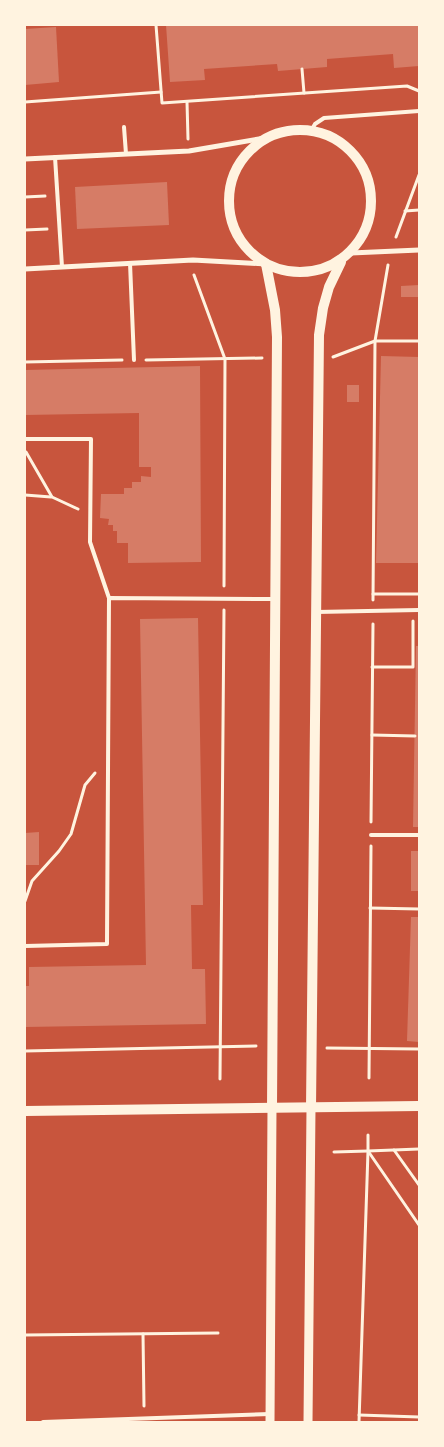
<svg xmlns="http://www.w3.org/2000/svg" width="444" height="1447" font-family="Commissioner,sans-serif">
	<style>
		.building { fill: #d67c66 }
		.lines { fill: none; stroke-linecap: round; stroke-linejoin: round }
		.path { stroke: #fff3e0; stroke-width: 3 }
		.service { stroke: #fff3e0; stroke-width: 4 }
		.minor { stroke: #fff3e0; stroke-width: 5 }
		.tertiary { stroke: #fff3e0; stroke-width: 9 }
		.secondary { stroke: #fff3e0; stroke-width: 10 }
	</style>
	<rect width="100%" height="100%" fill="#c8553d"/>
	<g class="building">
		<path d="M166,25h253v41l-25,2 -1,-14 -66,5v8l-49,4 -1,-7 -73,5 1,11 -35,2z"/>
		<path d="M56,27l3,55 -34,3v-56z"/>
		<path d="M167,182l2,43 -92,4 -2,-42z"/>
		<path d="M419,285v12h-18v-11z"/>
		<path d="M381,356l38,1v206h-43z"/>
		<path d="M200,366l1,196 -73,1v-20h-11v-12h-4v-6h-5l1,-6 -9,-1 1,-24h23v-6h8v-6h9v-6l10,1v-10h-12v-54l-114,2v-45z"/>
		<rect x="347" y="385" width="12" height="17"/>
		<path d="M198,618l5,287h-12l1,64h13l1,55 -181,3v-41h4v-19l117,-2 -6,-346z"/>
		<path d="M416,646h3v181h-6z"/>
		<path d="M39,832v33h-14v-32z"/>
		<rect x="411" y="851" width="8" height="40"/>
		<path d="M411,917h8v125l-12,-1z"/>
	</g>
	<g class="lines">
		<g class="path">
			<path d="M156,25l6,78 245,-17 12,5"/>
			<path d="M302,69l2,24"/>
			<path d="M25,102l136,-10"/>
			<path d="M187,102l1,37"/>
			<path d="M25,197l20,-1"/>
			<path d="M405,211l14,-1"/>
			<path d="M25,230l22,-1"/>
			<path d="M396,237l23,-62"/>
			<path d="M194,275l31,84 -1,227"/>
			<path d="M333,357l42,-16h44"/>
			<path d="M146,360l116,-2"/>
			<path d="M25,362l97,-2"/>
			<path d="M26,452l26,45 26,12"/>
			<path d="M25,495l26,2"/>
			<path d="M373,594h46"/>
			<path d="M373,600l2,-259 13,-76"/>
			<path d="M372,667h41v-46"/>
			<path d="M372,735l43,1"/>
			<path d="M371,822l2,-198"/>
			<path d="M25,901l7,-20 27,-30 12,-17 14,-49 10,-12"/>
			<path d="M370,908l49,1"/>
			<path d="M327,1048l92,1"/>
			<path d="M25,1051l231,-5"/>
			<path d="M369,1078l2,-232"/>
			<path d="M220,1079l4,-469"/>
			<path d="M368,1135v16l51,74"/>
			<path d="M394,1150l25,35"/>
			<path d="M334,1152l34,-1"/>
			<path d="M143,1334l1,72"/>
			<path d="M25,1335l193,-2"/>
			<path d="M359,1415l60,2"/>
			<path d="M359,1422l9,-271 51,-2"/>
		</g>
		<g class="service">
			<path d="M124,127l2,27"/>
			<path d="M311,131l4,-7 9,-6 95,-7"/>
			<path d="M55,157l7,110"/>
			<path d="M130,263l4,97"/>
			<path d="M25,439h66l-1,103 19,56"/>
			<path d="M316,612l103,-2"/>
			<path d="M371,835h48"/>
			<path d="M25,946l82,-2 2,-346 164,1"/>
			<path d="M43,1422l227,-8"/>
		</g>
		<g class="minor">
			<path d="M25,159l164,-8 76,-13"/>
			<path d="M351,253l68,-3"/>
			<path d="M25,269l168,-9 73,4"/>
		</g>
		<g class="tertiary">
			<path d="M270,1422l2,-314"/>
			<path d="M308,1422l3,-314"/>
		</g>
		<g class="secondary">
			<circle cx="300" cy="201" r="71"/>
			<path d="M266,264l9,46 2,27 -5,771"/>
			<path d="M311,1108l8,-773 4,-27 6,-21 12,-25"/>
			<path d="M25,1111l394,-5"/>
		</g>
	</g>
	<rect width="444" height="1447" fill="none" stroke="#fff3e0" stroke-width="52"/>
</svg>
